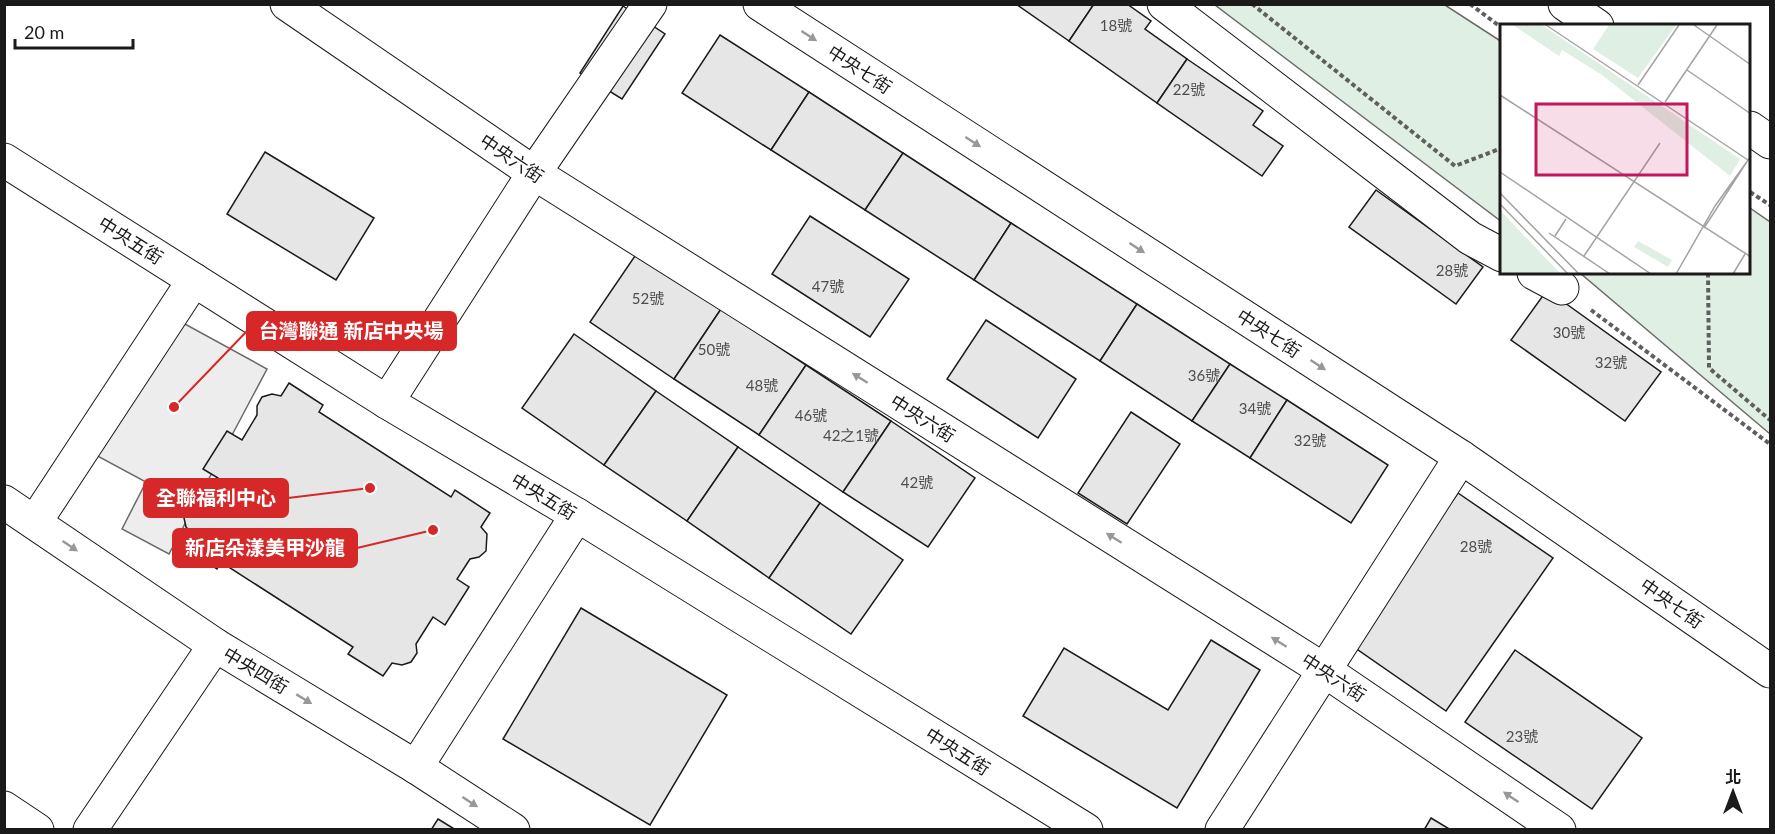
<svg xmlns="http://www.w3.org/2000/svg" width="1775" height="834" font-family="Lato,'Noto Sans TC',sans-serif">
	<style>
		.green { fill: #e0efe3; stroke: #6a6a6a; stroke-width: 1.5 }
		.parking { fill: #ededed; stroke: #6a6a6a; stroke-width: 1.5 }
		.building { fill: #e6e6e6; stroke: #1a1a1a; stroke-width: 1.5 }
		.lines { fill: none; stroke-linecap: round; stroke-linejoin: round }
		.minor-casing { stroke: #1a1a1a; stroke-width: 35 }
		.path { stroke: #5f5f5f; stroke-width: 4; stroke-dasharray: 4.5 3; stroke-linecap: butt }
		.minor { stroke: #fff; stroke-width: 33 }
		.oneway { fill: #989898 }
		.labels { text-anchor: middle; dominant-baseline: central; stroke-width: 4.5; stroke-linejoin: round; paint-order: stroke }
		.number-label { font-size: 15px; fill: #4d4d4d }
		.street-label { font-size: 18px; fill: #1a1a1a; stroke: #fff }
		.inset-road { fill: none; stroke: #a3a3a3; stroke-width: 1.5 }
		.view { fill: #c2185b; fill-opacity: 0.15; stroke: #c2185b; stroke-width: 3 }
		.inset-edge { fill: none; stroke: #1a1a1a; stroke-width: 3 }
		.leader { fill: none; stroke: #d62828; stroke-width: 2 }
		.callout-dot { fill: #d62828; stroke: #fff; stroke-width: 2 }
		.callout { fill: #d62828; stroke: #d62828; stroke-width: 2 }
		.callout-label { font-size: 20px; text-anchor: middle; font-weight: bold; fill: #fff }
	</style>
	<rect width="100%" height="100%" fill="#fff"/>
	<g class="green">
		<path d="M1215,5h230l57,37v180z"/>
		<path d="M1750,208l20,14v212l-190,-161h170z"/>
	</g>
	<path class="parking" d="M163,312l104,57 -98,185 -47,-25 24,-47 -69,-37z"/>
	<g class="building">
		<path d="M1016,4h78l-25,37z"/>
		<path d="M1094,4h33l24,17 -6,8 42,30 -30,44 -88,-62z"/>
		<path d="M623,6l42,28 -43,65 -42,-26z"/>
		<path d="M720,35l89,57 -38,58 -89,-57z"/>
		<path d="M1187,59l76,52 -10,14 30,21 -21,30 -105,-73z"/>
		<path d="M809,92l94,61 -38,57 -94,-60z"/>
		<path d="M265,152l109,66 -38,62 -109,-66z"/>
		<path d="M903,153l108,70 -37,57 -109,-70z"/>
		<path d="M1376,190l107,77 -27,37 -107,-77z"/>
		<path d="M810,216l99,63 -39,58 -98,-63z"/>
		<path d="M1011,223l126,81 -37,57 -126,-81z"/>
		<path d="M637,253l84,56 -47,70 -84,-57z"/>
		<path d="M1547,290l114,82 -36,49 -114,-81z"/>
		<path d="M1137,304l93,60 -38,57 -92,-60z"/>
		<path d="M721,309l85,56 -47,70 -85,-56z"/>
		<path d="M986,320l90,59 -38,59 -91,-59z"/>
		<path d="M574,334l82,57 -52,74 -82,-57z"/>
		<path d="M1230,364l57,36 -37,58 -58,-37z"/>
		<path d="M806,365l85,56 -48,71 -84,-57z"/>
		<path d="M289,383l34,22 -4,7 132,85 4,-7 35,23 -9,14 6,7 -1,17 -7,6 -9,2 -13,20 12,8 -24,38 -12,-8 -17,27 1,9 -6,9 -9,3 -10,-2 -9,13 -35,-22 5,-7 -132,-85 -4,7 -34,-22 9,-14 -6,-6 -2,-9 3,-9 15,-8 16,-23 -15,-9 24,-38 15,9 15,-25v-9l5,-9 10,-3 9,2z"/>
		<path d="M656,391l82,56 -51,74 -83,-56z"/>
		<path d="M1287,400l101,65 -37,58 -101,-65z"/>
		<path d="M1131,412l49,32 -53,80 -49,-31z"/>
		<path d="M891,421l84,57 -47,69 -85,-55z"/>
		<path d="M738,447l82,56 -51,75 -82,-57z"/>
		<path d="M1458,493l95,65 -107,153 -95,-66z"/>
		<path d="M820,503l83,57 -52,74 -82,-56z"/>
		<path d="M581,608l146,87 -77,130 -147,-86z"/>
		<path d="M1211,640l49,30 -83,138 -154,-92 41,-68 104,62z"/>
		<path d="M1515,650l127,88 -50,71 -127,-87z"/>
		<path d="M1431,818l20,12h-27z"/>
		<path d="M438,819l18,11h-25z"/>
	</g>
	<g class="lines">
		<defs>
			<g id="minor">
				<path d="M287,4l247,169 790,497 235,160"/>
				<path d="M760,4l701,453 309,214"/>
				<path d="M1164,4l306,234 32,17"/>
				<path d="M1565,4l32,22"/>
				<path d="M1750,128l20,14"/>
				<path d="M4,160l383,242 190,113 509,315"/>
				<path d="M1534,273l28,15"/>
				<path d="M387,402l147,-229 116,-169"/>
				<path d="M4,502l211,143 201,122 97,63"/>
				<path d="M35,522l159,-242"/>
				<path d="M416,767l161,-252"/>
				<path d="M4,808l33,22"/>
				<path d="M90,830l125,-185"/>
				<path d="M1222,830l239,-373"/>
			</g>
		</defs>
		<use href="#minor" class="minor-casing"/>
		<g class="path">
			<path d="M1252,4l203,162 47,-18"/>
			<path d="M1470,4l32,24"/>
			<path d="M1750,192l20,13"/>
			<path d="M1708,273l1,95 61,52"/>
			<path d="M1591,310l179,134"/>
		</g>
		<use href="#minor" class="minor"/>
	</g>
	<defs><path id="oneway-solid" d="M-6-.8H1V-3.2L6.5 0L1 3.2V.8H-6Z" transform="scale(1.5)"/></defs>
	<g class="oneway">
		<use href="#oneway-solid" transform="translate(809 36) rotate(33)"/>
		<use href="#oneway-solid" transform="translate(973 142) rotate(33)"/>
		<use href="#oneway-solid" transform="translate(1137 248) rotate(33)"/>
		<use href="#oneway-solid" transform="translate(1318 365) rotate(33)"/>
		<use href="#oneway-solid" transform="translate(860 378) rotate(-148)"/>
		<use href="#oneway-solid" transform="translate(1114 538) rotate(-148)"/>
		<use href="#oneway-solid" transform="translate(70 546) rotate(34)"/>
		<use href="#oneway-solid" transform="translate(1279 642) rotate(-148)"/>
		<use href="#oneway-solid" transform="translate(304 699) rotate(31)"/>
		<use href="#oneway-solid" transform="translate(1511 797) rotate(-146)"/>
		<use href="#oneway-solid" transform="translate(470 802) rotate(33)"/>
	</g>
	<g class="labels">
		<g class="number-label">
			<text x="1116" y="25">18號</text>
			<text x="1189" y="89">22號</text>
			<text x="1452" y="270">28號</text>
			<text x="828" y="286">47號</text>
			<text x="648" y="298">52號</text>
			<text x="1569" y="332">30號</text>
			<text x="714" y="349">50號</text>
			<text x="1611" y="362">32號</text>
			<text x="1204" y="375">36號</text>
			<text x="762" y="385">48號</text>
			<text x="1255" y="408">34號</text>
			<text x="811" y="415">46號</text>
			<text x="851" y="435">42之1號</text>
			<text x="1310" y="440">32號</text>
			<text x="917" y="482">42號</text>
			<text x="1476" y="546">28號</text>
			<text x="1522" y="736">23號</text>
		</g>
		<g class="street-label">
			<text transform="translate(860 69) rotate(33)">中央七街</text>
			<text transform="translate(512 158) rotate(34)">中央六街</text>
			<text transform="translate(131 240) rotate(32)">中央五街</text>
			<text transform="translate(1269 333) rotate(33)">中央七街</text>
			<text transform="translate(923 418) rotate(32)">中央六街</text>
			<text transform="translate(544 496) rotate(31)">中央五街</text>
			<text transform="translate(1672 603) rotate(35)">中央七街</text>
			<text transform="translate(256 670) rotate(31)">中央四街</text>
			<text transform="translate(1334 677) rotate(33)">中央六街</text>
			<text transform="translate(958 751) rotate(32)">中央五街</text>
		</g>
	</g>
	<g transform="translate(1500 24)">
		<rect width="250" height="250" fill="#fff"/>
		<path d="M13,1h29l198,134 -10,17 -128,-101 -40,-25 -3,6zM109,1h67l-38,53 -45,-29zM0,186l16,17 45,47h-61zM138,217l34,19 -4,7 -34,-20z" fill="#e0efe3"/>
		<path class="inset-road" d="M46,1l202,135M194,1l57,40M187,46l64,44M138,61l41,-60M0,71l251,162M165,78l52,-77M0,148l151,102M0,169l79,81M0,180l68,70M204,204l44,-68M49,209l61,41M55,212l11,-17M84,232l76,-113M176,250l39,-68 36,-50M233,250l12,-20"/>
		<path class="view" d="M36,80h151v71h-151z"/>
		<rect width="250" height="250" class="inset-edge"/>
	</g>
	<path class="leader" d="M174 407L247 331M370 488L288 498M433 530L357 548"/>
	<g class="callout-dot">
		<circle cx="174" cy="407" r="6"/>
		<circle cx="370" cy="488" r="6"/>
		<circle cx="433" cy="530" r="6"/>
	</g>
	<g class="callout">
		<rect x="247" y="312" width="209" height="38" rx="6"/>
		<rect x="144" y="479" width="144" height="38" rx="6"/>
		<rect x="173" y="529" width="184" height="38" rx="6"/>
	</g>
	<g class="callout-label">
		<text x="351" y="338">台灣聯通 新店中央場</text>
		<text x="216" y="505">全聯福利中心</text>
		<text x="265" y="555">新店朵漾美甲沙龍</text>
	</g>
	<rect width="1775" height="834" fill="none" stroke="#1a1a1a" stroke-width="12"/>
	<g transform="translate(1733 792)" stroke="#ffffff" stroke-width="4.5" paint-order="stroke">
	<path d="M0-4.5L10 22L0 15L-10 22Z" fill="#1a1a1a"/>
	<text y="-9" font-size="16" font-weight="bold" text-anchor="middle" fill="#1a1a1a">北</text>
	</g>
	<path d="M15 39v9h118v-9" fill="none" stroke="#1a1a1a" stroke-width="3"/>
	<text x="24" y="39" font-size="18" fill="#1a1a1a" stroke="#ffffff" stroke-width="4.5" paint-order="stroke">20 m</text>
</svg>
